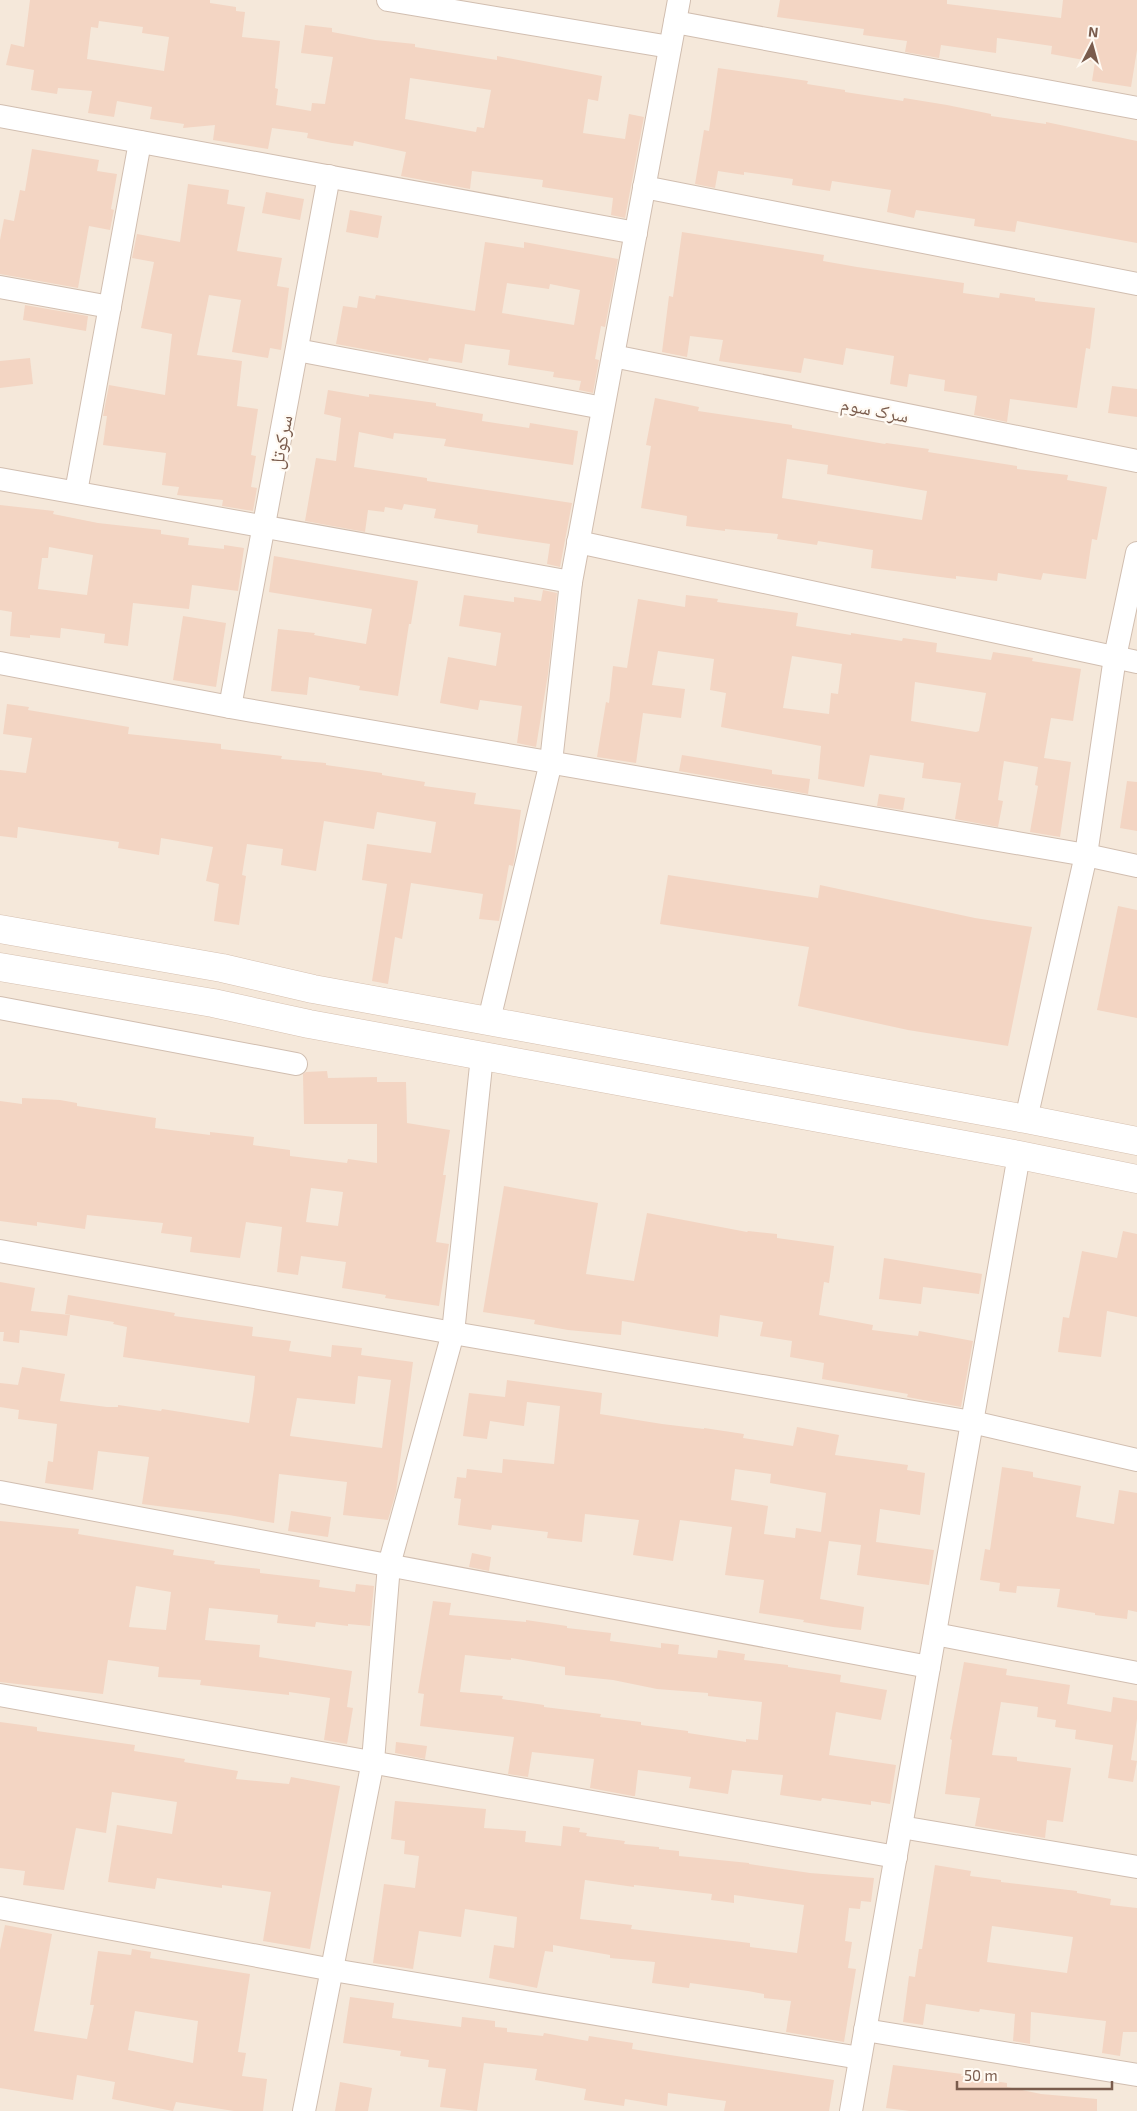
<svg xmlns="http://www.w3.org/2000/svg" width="1137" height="2111" font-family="'Exo 2','Noto Naskh Arabic',sans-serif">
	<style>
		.residential { fill: #f5e8da }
		.building { fill: #f3d5c3; fill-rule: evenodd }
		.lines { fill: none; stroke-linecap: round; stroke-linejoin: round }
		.minor-casing { stroke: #d1beb0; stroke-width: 24 }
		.secondary-casing { stroke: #d6c0b0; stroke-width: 29 }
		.minor { stroke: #fff; stroke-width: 22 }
		.secondary { stroke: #fff; stroke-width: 28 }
		.labels { text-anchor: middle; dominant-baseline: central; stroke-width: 4.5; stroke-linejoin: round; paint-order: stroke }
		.street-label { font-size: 19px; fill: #7a5c4d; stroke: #fffaf3 }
	</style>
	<rect width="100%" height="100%" fill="#fdf6ec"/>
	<rect class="residential" x="0" y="0" width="1137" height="2111"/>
	<g class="building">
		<path d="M30,0h180v3l26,4v4l9,1 -3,25 38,4 -5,47 3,1 -2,16 35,6 1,-8 13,1 8,-47 -32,-4 4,-28 27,3v4l43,8 40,4v3l82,13v-4l105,20 -4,25 -10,-2 -5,34 42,6 4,-25 15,3 -19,101 -14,-3 2,-17 -71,-11 1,-7 -71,-9 -2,18 -69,-13 5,-24 -52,-11 -1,5 -21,-3 -25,-5 1,-5 -36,-5 -4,21 -55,-9 2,-15 -32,3 1,-4 -34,-5 2,-12 -35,-6 -3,16 -26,-4 4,-22 -34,-3 -1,6 -26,-4 3,-20 -28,-5 5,-21 13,3zM99,21l44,6 -1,6 27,4 -5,34 -77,-12 4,-32 7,1zM410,78l81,12 -7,38 -7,-1 -1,5 -71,-13z"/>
		<path d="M780,0h167v4l114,14 2,-18h74v50l-6,37 -39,-6 3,-19 -44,-8 1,-8 -55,-8 -1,15 -55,-8 -2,13 -34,-6 2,-11 -44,-6 1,-6 -87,-12z"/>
		<path d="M718,68l90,13 -1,3 38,6v2l58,9 1,-3 43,7 44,9v2l55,8v-2l91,19v102l-120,-22 -2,11 -41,-6 1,-7 -59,-9 -2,8 -27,-6 4,-22 -59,-9 -2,10 -38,-6 1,-6 -49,-7v3l-26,-4 -3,17 -20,-4 9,-54 5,1z"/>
		<path d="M32,149l67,11 -2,11 20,3 -6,35 3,1 -4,20 -21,-4 -11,62 -78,-14v-34l4,-21 10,2 6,-31 5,1z"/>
		<path d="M188,184l41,6 -2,14 18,3 -8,44 45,7 -5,28 12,2 -8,62 -11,-2 -2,10 -36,-6 9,-52 -32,-5 -12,60 45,6 -5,45 21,3 -7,46 5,1 -5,31 6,1 -4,23 -31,-5 1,-6 -46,-5 2,-8 -17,-2 4,-32 -63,-8 4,-29h-4l6,-31 56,10 7,-61 -31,-6 13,-66 -22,-4 5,-24 43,8z"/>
		<path d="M266,192l38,7 -4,21 -38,-7z"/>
		<path d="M350,210l32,6 -4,22 -32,-6z"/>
		<path d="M682,232l142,23 -1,6 34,6 107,16 -1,10 36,5 1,-5 35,5v3l60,7 -5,41 -4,-1 -9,60 -67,-9 -3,23 -33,-7 3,-19 -33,-5 1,-11 -36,-6 -2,13 -17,-3 4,-28 -48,-8 -3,17 -39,-7 -3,15 -82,-12 4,-21 -33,-4 -3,21 -25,-5 7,-56 4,1z"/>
		<path d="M485,242l39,6v-6l94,17 -13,68 -4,-1 -6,33 4,1 -6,33 -14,-3 2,-9 -28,-4 1,-5 -46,-7 2,-15 -45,-6 -3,19 -33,-5 -1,3 -92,-17 7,-38 14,2 2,-12 16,3 1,-4 99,16zM507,283l42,6 1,-5 30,6 -6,35 -72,-12z"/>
		<path d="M25,305l63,11 -2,15 -63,-11z"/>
		<path d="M30,358l3,26 -33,4v-27z"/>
		<path d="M1112,386l25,3v28l-29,-4z"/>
		<path d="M328,390l41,7v-3l67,9v3l47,8 -1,7 47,7 1,-5 48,8 -5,34 -129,-19 2,-7 -52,-6 -1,6 -34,-7 -5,35 73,11v3l145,22 -12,64 -13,-3 3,-20 -73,-11 1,-8 -44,-7 2,-9 -32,-5 -2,6 -17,-3 -1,5 -16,-2 -3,22 -60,-11 11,-63 20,3 5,-43 -17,-4z"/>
		<path d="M655,398l44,9 -1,4 94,14v3l93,16 1,-1 43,6 -1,3 89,14v3l51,6 -1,5 40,7 -10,53 -5,-1 -6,40 -43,-6 -2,7 -43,-7 -1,8 -41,-5v3l-85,-11 2,-18 -55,-9 -1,4 -40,-6 1,-5 -53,-5v2l-39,-5 1,-10 -46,-8 10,-62 -5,-1zM787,459l41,6 -1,9 100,17 -5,29 -140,-22z"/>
		<path d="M0,505l54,6 -1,3 45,9 63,7v4l28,4 -1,7 36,4v-4l20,3 -6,43 -46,-6 -3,24 -56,-6 -5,43 -24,-3 1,-9 -44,-6 -1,10 -30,-3v3l-20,-2 2,-24 -12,-2zM49,547l44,8 -6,40 -49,-6 4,-31h6z"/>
		<path d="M274,556l144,25 -7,43h-2l-11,72 -39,-6 1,-4 -51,-9 -2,18 -36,-4 7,-62 37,4 -1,2 52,9 6,-35 -103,-17z"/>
		<path d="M543,590l14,3 -9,81 -12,73 -19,-4 5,-37 -42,-6 -2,10 -38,-7 8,-46 48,9 5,-33 -42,-7 5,-31 50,7v-5l27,4z"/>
		<path d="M686,595l32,4 -1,3 81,11 -2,13 55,9v-2l51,8 1,-3 34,5 -1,9 55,8 2,-8 40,6 -1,3 49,8 -8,52 -22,-3 -7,40 27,4 -11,75 -30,-5 8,-46 -3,-1 3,-18 -34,-6 -6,39 5,1 -5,26 -43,-8 6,-36 -39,-5 2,-15 -54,-8 -6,32 -46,-8 3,-33 -100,-19 5,-34 -16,-3 4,-31 -56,-8 -6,34 33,4 -4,29 -38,-5 -7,50 -39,-6 9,-55 3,1 4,-37 14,2 11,-69 47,8zM792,656l50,8 -4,30 -7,-1 -2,21 -46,-6zM915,682l71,11 -7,38 -3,1 -65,-11z"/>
		<path d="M183,616l43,7 -10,64 -43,-7z"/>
		<path d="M7,704l22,3 -1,3 101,17 -1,7 93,10v5l61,7 -1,3 45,4v2l56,8v2l43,7 -1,4 52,7 -2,11 47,6 -6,46 -2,10 -4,-1 -10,56 -20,-2 4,-25 -72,-11 -9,56 -7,-2 -7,47 -16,-3 15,-97 -25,-4 5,-36 64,9 5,-31 -59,-10 -3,17 -50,-8 -8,50 -35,-6 2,-16 -36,-5 -5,31 4,1 -7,49 -25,-4 5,-37 -13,-3 7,-34 -52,-9 -2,17 -41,-7 1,-6 -101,-15 -1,11 -17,-2v-66l26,3 6,-35 -29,-4z"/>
		<path d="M682,755l90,15v4l38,5 -2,15 -129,-23z"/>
		<path d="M1127,781l10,1v49l-17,-3z"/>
		<path d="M879,794l26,4 -2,12 -26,-4z"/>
		<path d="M668,875l150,23 2,-13 155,33 57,9 -24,119 -100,-16 -110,-24 11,-59 -149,-23z"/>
		<path d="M1118,906l19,4v108l-40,-8z"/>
		<path d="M327,1071l1,7 49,-1v5h29l1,41 43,7 -7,45h3l-10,67 13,2 -10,62 -54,-8 1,-3 -44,-7 4,-26 -45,-6 -3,19 -21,-3 5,-45 -36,-5 -6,36 -50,-6 2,-15 -31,-4 2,-10 -76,-8 -2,14 -48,-7v4l-37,-5v-120l22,3v-6l38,2 17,3v3l79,12 -1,10 55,7v-3l44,5 -1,8 37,5v6l57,7 1,-4 29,4v-39h-73l-1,-50 3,-2zM311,1188l32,4 -5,34 -32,-4z"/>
		<path d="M504,1186l94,17 -12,71 48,7 13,-68 100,19 1,-1 29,3v4l57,8 -5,37 -5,-1 -5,33 54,10 -1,5 46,6 1,-5 54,10 -12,66 -54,-10 1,-3 -86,-15 2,-16 -34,-6 2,-16 -32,-5 3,-14 -43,-7 -2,22 -96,-16 -1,14 -53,-5 -34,-6 1,-4 -52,-8z"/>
		<path d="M1123,1231l14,3v83l-30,-6 -6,46 -43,-5 5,-35 6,1 13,-67 35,7z"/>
		<path d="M884,1258l98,16 -3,20 -56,-7 -2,17 -42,-5z"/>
		<path d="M0,1282l35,6 -4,23 39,4 -3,21 -47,-6 -1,13 -16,-2 1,-9h-4z"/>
		<path d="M68,1295l107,18 -1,3 79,11 -1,9 39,5 -2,10 42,6 1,-12 30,3 -1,7 52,7 -17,130 -8,28 -45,-5 4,-33 -68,-8 -5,49 -45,-8 -87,-11 7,-47 -51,-6 -5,39 -48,-7 3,-22 5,1 4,-38 -39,-5 1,-9 -19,-3v-24l18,2 4,-18 43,7 -5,27 47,6h11v-2l43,6 1,-2 87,14 5,-35 1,-12 -132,-19 4,-30 -14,-3 1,-2 -49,-8zM358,1376l33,4 -9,68 -92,-12 7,-38 58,6z"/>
		<path d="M507,1380l95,13 -2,21 62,10 42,5v-1l40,6 -1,4 50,8 4,-19 42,8 -4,20 73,10 -1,5 18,3 -5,42 -40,-6 -4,33 58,8 -5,35 -72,-10 4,-30 -32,-4 -9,58 44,8 -3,23 -28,-3 -30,-5 1,-2 -45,-7 5,-33 -39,-5 7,-48 -52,-7 -7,41 -40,-6 6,-35 -54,-6 -3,28 -35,-4 1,-6 -56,-7 -1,5 -33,-5 3,-26 -7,-1 3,-21 9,1 1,-9 35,4 1,-14 51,5 6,-58 -33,-4 -3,24 -34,-5 -3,18 -24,-3 6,-43 36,4zM735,1469l36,5 -1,9 56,10 -5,39 -25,-4 -1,10 -31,-4 4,-28 -37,-6z"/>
		<path d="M1002,1467l31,5v5l48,9 -5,31 38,7 5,-34 18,3v119l-9,-2 -1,9 -32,-4v-2l-38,-6 3,-18 -43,-3 -1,7 -17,-2 1,-8 -20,-3 5,-31 5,1z"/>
		<path d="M291,1511l40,6 -3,20 -40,-6z"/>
		<path d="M0,1521l79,8 -1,5 96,16 -1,5 42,6 -1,3 46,5v4l60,7 -1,7 36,5 1,-8 18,2 -4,40 -22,-2v2l-32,-4 -1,5 -38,-4 1,-8 -69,-7 -4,32 55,5 -1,12 93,14 -5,36 6,1 -6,36 -23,-4 6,-42 -41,-6v3l-89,-10 1,-5 -43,-3 1,-10 -51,-7 -5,34 -103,-12zM136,1586l35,6 -5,38 -37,-3z"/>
		<path d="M472,1553l19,4 -2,14 -20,-4z"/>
		<path d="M433,1601l18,2 -2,12 77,7v-2l41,6v2l44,5 -1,8 51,7v-5l18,2 -1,9 39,4 1,-8 27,4 -1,6 44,5v2l53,8 -1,7 47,8 -6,30 -45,-8 -7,43 67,10 -6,39 -19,-3v4l-49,-7 -1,3 -41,-6 3,-20 -51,-5 -4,24 -39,-6 2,-11 -53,-7 -3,26h-2l-43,-8 4,-29 -62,-7 -4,25 -20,-3 6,-37 -94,-11 4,-32 -6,-1zM465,1655l46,5v-2l54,9v8l48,5 44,9 51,4v3l54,6 -4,38 -12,-1v3l-58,-9v-2l-47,-6v-3l-41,-5 1,-3 -57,-7v-2l-42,-6 1,-3 -43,-4z"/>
		<path d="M964,1662l43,7 -1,6 64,10 -3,19 44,8 2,-15 24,4v18l-6,41 6,1 -4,21 -25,-4 5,-33 -38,-6 1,-9 -21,-3 1,-7 -19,-3 1,-10 -37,-5 -9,53 25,2v4l54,7 -8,54 -16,-2 -2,18 -70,-12 5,-28 -35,-4 7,-54 -2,-1z"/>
		<path d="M0,1722l37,5v4l98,14 -1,6 51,8 -1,3 54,9 -2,8 53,5 2,-7 49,9 -30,163 -47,-8 8,-49 -49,-7v3l-65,-10 -2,11 -47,-7 9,-57 55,9 5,-32 -65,-10 -6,41 -30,-5 -12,62 -41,-5 2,-14 -25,-3z"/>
		<path d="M396,1742l31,4 -2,13 -30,-6z"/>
		<path d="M395,1801l91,8 -2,19 42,3 -1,11 36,4 2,-20 17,2 -1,4 8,1 -1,3 39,5 -1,3 35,3v2l20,2v5l70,7v1l61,9 64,5 -3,24 -10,-1 -1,8 -11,-1 -4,33 7,1 -4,26 8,1 -12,73 -58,-10 5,-31 -27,-3v-4l-16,-3 -58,-8 -1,5 -37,-5 3,-21 -45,-4v-3l-57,-10v7l-8,-1 -8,37 -48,-10 5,-33 20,3 3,-31 -52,-8 -4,28 -42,-6 -6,38 -40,-6 11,-79 31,4 4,-32 -15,-2 1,-13 -14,-2zM585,1880l49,7v-2l78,9 -1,6 23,3v-8l70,10 -7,48 -47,-6v-4l-119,-14 1,-4 -52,-6z"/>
		<path d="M935,1865l36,6 -1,5 31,4v2l76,9v2l34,6 -1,6 27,3v124h-14l-3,24 -18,-3 4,-32 -75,-9 -1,32 -17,-3 2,-27 -35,-5 -1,3 -53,-8 -3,21 -20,-3 6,-46 6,1 4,-28h3zM992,1926l81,11 -6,36 -80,-11z"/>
		<path d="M5,1925l47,9 -18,97 53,8 7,-34h-4l8,-54 33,4 1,-6 19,3 -1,6 100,16 -12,78 8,1 -4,23 25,3 -4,32h-29l-58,-9 -3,9 -61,-12 3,-17 -38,-7 -4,25 -73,-12v-138zM135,2011l63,10 -5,42 -65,-13z"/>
		<path d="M350,1997l44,6 -2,15 69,9 1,-10 33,4v6l12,1v4l36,4 1,-3 44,8 1,-5 44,7 -1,6 38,6 164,25 -5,31h-105l2,-10 -58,-8 -1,13 -42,-7 -1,7 -40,-6 2,-11 -51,-9 2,-11 -53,-6 -7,48 -37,-4 6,-38 -18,-2 1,-7 -29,-4 1,-5 -58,-8z"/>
		<path d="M893,2065l69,9 -1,2 46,7v4l34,7 56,5v12h-187l-24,-3z"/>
		<path d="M340,2082l32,6 -4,23h-33z"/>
	</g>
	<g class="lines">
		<defs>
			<g id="minor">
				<path d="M388,0l282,47"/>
				<path d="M675,22l462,86"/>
				<path d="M0,116l636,117"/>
				<path d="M644,187l493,97"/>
				<path d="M0,287l110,20"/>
				<path d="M297,350l306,58"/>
				<path d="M613,356l524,105"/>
				<path d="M0,479l571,103"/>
				<path d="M76,492l64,-350"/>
				<path d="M578,542l559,120"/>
				<path d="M0,663l230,44 856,148 51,11"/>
				<path d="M230,707l99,-531"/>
				<path d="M0,1008l296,56"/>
				<path d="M489,1020l62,-258 20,-180 108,-582"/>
				<path d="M1026,1119l60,-264 29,-198 22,-104"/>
				<path d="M0,1251l453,82 519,89 165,38"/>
				<path d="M0,1492l929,175"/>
				<path d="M935,1634l202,39"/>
				<path d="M0,1695l896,162"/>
				<path d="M901,1827l236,40"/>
				<path d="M0,1908l333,62 527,88"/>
				<path d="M865,2030l272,45"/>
				<path d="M304,2111l69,-350 16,-196 64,-232 29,-277"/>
				<path d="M851,2111l168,-956"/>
			</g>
			<g id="secondary">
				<path d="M0,929l222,39 91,21 713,130 111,22"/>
				<path d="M0,967l213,36 96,21 710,131 118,24"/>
			</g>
		</defs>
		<use href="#minor" class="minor-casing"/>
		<use href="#secondary" class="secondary-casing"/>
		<use href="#minor" class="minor"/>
		<use href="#secondary" class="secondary"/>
	</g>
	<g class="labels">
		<g class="street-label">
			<text transform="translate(875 409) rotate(11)">سرک سوم</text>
			<text transform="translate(280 442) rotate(-79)">سرکوتل</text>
		</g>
	</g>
	<g transform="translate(1092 45) rotate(6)" stroke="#fffaf3" stroke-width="4" paint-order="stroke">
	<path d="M0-4L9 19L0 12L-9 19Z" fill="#7a5c4d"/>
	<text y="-8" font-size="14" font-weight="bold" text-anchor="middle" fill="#7a5c4d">N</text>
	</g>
	<path d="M957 2081v8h155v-8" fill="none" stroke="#7a5c4d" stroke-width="2.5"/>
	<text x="964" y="2081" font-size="15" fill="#7a5c4d" stroke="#fffaf3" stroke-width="4" paint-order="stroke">50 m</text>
</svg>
